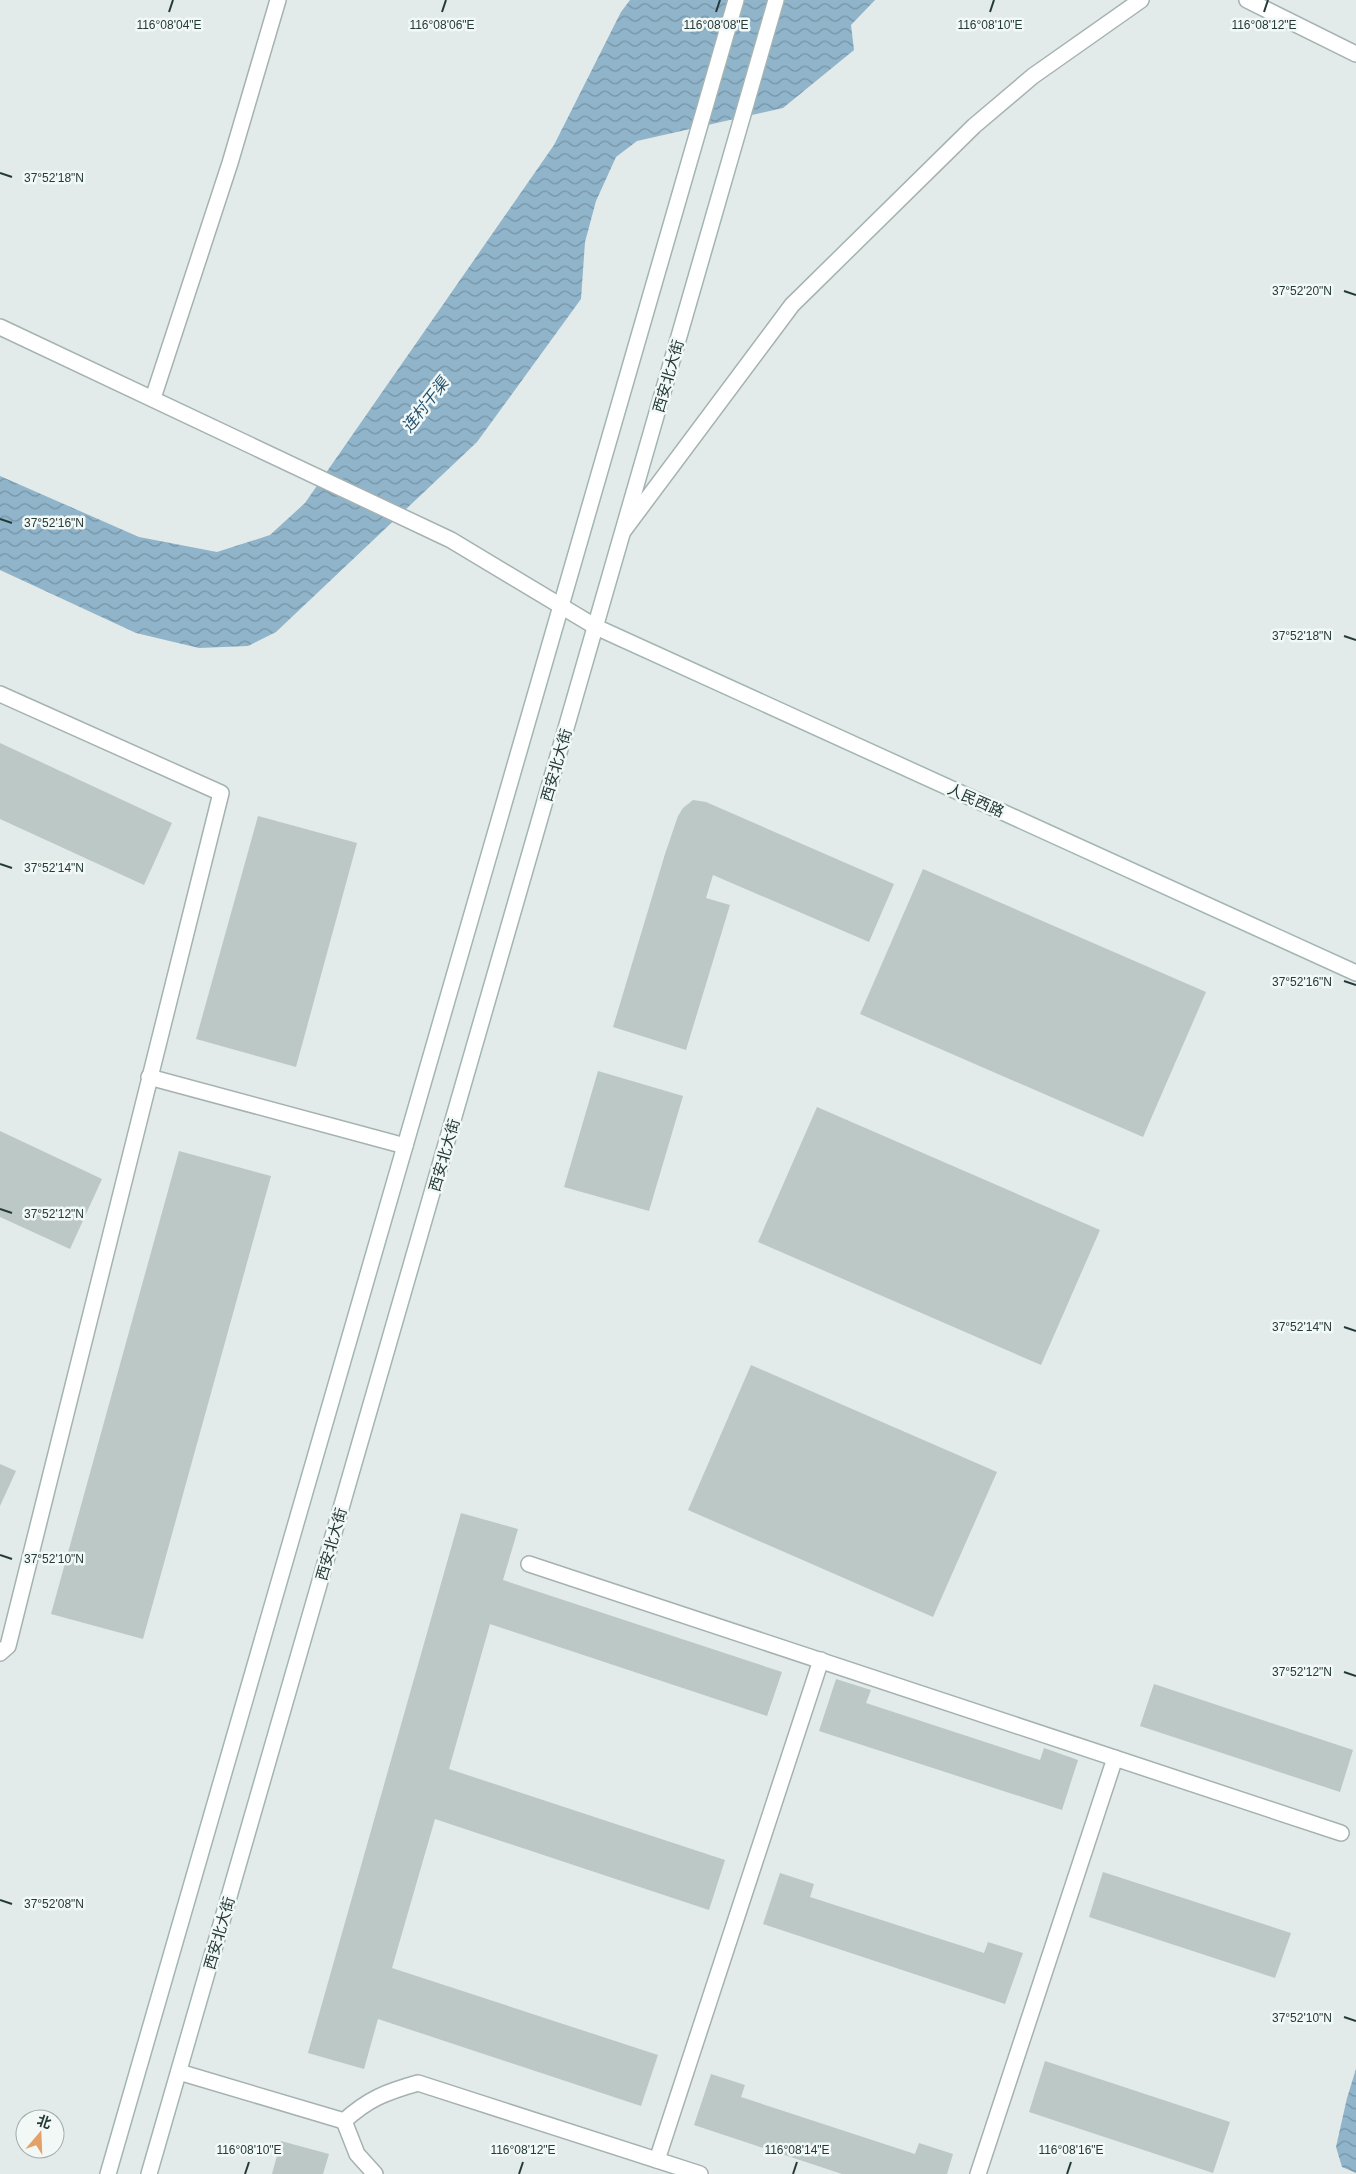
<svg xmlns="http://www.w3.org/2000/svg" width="1356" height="2174" font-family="Helvetica,'Noto Sans SC',sans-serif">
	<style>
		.water { fill: url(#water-waves) }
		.building { fill: #bbc8c6 }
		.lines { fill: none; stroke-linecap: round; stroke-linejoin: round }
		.service-casing { stroke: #a5b2b1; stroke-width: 18 }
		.minor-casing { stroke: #a5b2b1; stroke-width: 18 }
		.tertiary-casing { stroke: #a5b2b1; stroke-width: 18 }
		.secondary-casing { stroke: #a2b5b3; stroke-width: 18 }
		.service { stroke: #fff; stroke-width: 15 }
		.minor { stroke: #fff; stroke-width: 15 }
		.tertiary { stroke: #fff; stroke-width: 15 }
		.secondary { stroke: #fff; stroke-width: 15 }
		.ticks { fill: none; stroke: #243a39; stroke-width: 2 }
		.labels { text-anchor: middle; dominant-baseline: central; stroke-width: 5; stroke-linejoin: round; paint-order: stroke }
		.street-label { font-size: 15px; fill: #243a39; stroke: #f2f8f6 }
		.water-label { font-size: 16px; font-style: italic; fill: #245370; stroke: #f2f8f6 }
		.ticks-label { font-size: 12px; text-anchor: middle; fill: #243a39; stroke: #f2f8f6; stroke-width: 5; stroke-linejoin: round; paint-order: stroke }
	</style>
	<defs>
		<pattern id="water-waves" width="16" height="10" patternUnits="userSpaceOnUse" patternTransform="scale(1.25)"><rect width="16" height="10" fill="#90b4ca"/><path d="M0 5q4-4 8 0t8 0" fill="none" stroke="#7593a5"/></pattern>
	</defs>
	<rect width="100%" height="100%" fill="#e2ebe9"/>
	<g class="water">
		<path d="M630,0h245l-24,25 3,25 -71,58 -146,33 -21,16 -20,44 -11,41 -4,57 -104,143 -201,190 -28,14 -49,2 -63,-15 -136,-63v-94l139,61 78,15 53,-17 35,-32 249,-358 67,-133z"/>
		<path d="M1356,2069v104l-14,-6 -6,-20 11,-49z"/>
	</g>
	<g class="building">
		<path d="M0,743l172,80 -28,62 -144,-66z"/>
		<path d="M693,800l13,2 188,82 -25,58 -156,-67 -7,23 24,7 -44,145 -73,-23 52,-173 13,-38 5,-8z"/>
		<path d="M258,816l99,27 -61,224 -100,-28z"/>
		<path d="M923,869l283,123 -63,145 -283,-123z"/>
		<path d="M598,1071l85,25 -34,115 -85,-24z"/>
		<path d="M817,1107l283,123 -59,135 -283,-123z"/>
		<path d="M0,1131l102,48 -32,70 -70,-32z"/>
		<path d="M179,1151l92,25 -128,463 -92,-25z"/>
		<path d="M751,1365l246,107 -64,145 -245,-107z"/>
		<path d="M0,1464l16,7 -16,35z"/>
		<path d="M461,1513l57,16 -15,51 279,92 -15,44 -277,-92 -41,145 276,91 -16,50 -274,-91 -43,149 266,87 -17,51 -263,-87 -14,50 -56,-16z"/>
		<path d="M836,1679l35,11 -5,13 174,57 4,-12 34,12 -16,50 -243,-79z"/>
		<path d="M1154,1684l199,66 -13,42 -200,-66z"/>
		<path d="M1103,1872l188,61 -16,45 -186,-61z"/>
		<path d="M780,1873l34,11 -4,13 174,56 4,-11 35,11 -18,51 -242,-80z"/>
		<path d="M1045,2061l185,61 -17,51 -184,-61z"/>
		<path d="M711,2074l34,11 -4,12 174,57 4,-11 34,11 -6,20h-105l-148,-49z"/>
		<path d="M281,2141l48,13 -6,20h-51z"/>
	</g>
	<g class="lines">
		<defs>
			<g id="service">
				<path d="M1247,0l109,54"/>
				<path d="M0,694l221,99 -213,853 -8,7"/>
				<path d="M149,1077l256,69"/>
				<path d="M529,1564l812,269"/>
				<path d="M179,2072l165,49"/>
				<path d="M657,2160l164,-500"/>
				<path d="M375,2174l-18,-20 -13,-33c24,-22 42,-29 74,-38l282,91"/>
				<path d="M978,2174l137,-416"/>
			</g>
			<path id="minor" d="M153,398l77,-235 48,-163"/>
			<g id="tertiary">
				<path d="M0,327l451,213 145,87"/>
				<path d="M624,530l168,-225 182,-179 59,-50 108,-76"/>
			</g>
			<g id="secondary">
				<path d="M596,627l760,346"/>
				<path d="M108,2174l628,-2174"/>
				<path d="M149,2174l627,-2174"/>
			</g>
		</defs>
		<use href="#service" class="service-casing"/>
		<use href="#minor" class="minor-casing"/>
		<use href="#tertiary" class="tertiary-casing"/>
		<use href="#secondary" class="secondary-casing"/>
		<use href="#service" class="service"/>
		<use href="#minor" class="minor"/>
		<use href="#tertiary" class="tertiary"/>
		<use href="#secondary" class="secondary"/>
	</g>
	<path class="ticks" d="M169,12l4,-12M442,12l4,-12M716,12l4,-12M990,12l4,-12M1264,12l4,-12M0,173l12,4M1344,291l12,4M0,519l12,4M1344,636l12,4M0,864l12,4M1344,981l12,4M0,1209l12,4M1344,1327l12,4M0,1555l12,4M1344,1672l12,4M0,1900l12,4M1344,2017l12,4M245,2174l4,-12M519,2174l4,-12M793,2174l4,-12M1067,2174l4,-12"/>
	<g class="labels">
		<g class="street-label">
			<text transform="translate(668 376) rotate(-74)">西安北大街</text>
			<text transform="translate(556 765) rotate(-74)">西安北大街</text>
			<text transform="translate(976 800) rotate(24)">人民西路</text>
			<text transform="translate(444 1155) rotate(-74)">西安北大街</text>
			<text transform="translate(331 1544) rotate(-74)">西安北大街</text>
			<text transform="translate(219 1933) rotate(-74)">西安北大街</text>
		</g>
		<g class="water-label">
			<text transform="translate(425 405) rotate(-52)">连村干渠</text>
		</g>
	</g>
	<g class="ticks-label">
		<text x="1264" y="29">116°08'12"E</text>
		<text x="169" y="29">116°08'04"E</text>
		<text x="442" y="29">116°08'06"E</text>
		<text x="716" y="29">116°08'08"E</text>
		<text x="990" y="29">116°08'10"E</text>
		<text x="54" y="182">37°52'18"N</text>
		<text x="1302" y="295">37°52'20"N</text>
		<text x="54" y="527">37°52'16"N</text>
		<text x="1302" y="640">37°52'18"N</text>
		<text x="54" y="872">37°52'14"N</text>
		<text x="1302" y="986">37°52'16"N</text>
		<text x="54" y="1218">37°52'12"N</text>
		<text x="1302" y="1331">37°52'14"N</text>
		<text x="54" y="1563">37°52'10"N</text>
		<text x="1302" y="1676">37°52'12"N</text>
		<text x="54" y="1908">37°52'08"N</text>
		<text x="1302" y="2022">37°52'10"N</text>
		<text x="249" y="2154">116°08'10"E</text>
		<text x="523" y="2154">116°08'12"E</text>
		<text x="797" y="2154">116°08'14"E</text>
		<text x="1071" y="2154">116°08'16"E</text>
	</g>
	<g transform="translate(40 2134) rotate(19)"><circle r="24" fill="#f2f8f6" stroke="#a0acaa"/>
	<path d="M0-4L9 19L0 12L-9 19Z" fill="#e4a167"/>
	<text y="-8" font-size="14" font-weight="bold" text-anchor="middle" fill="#243a39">北</text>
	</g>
</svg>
